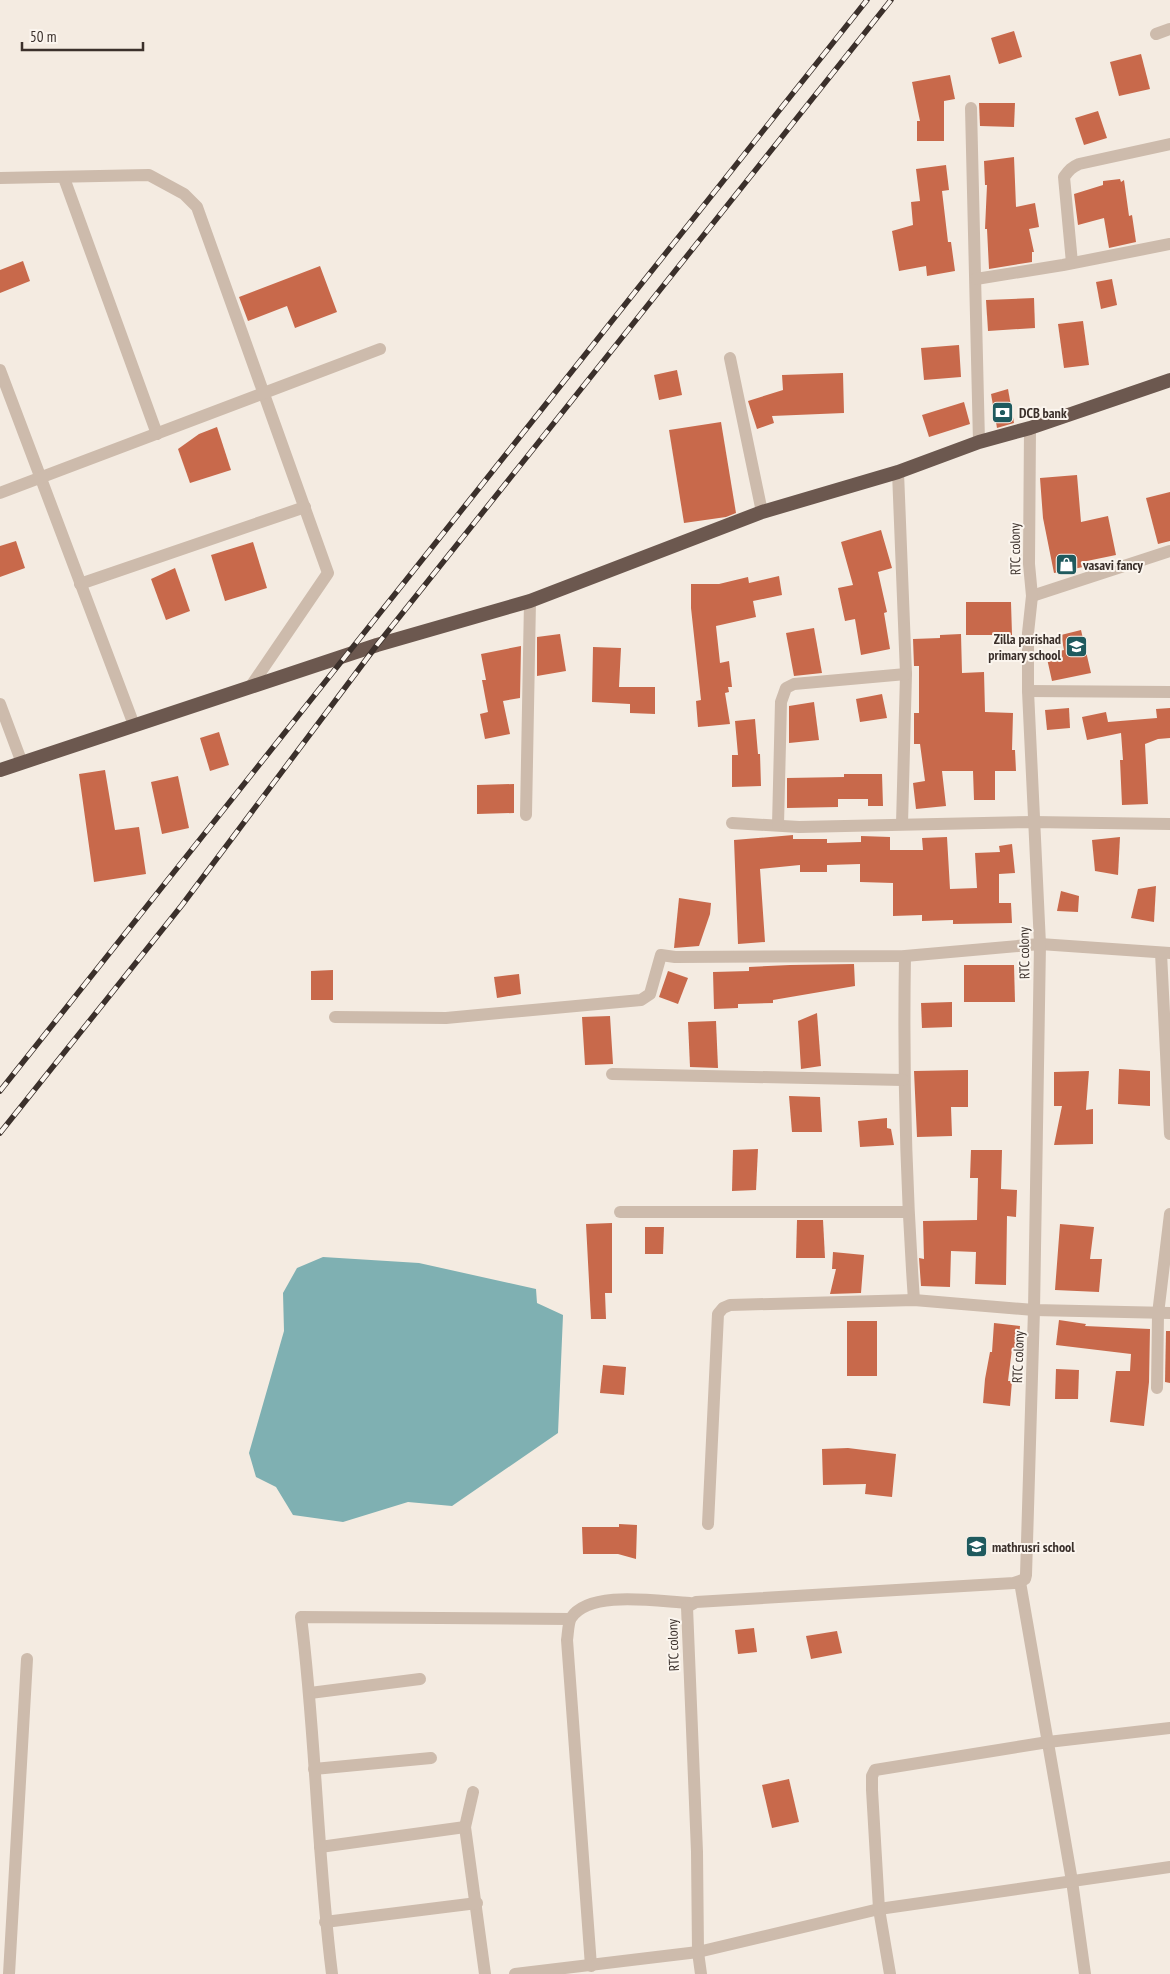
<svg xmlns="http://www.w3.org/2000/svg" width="1170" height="1974" font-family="'PT Sans Narrow',sans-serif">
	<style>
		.water { fill: #7fb0b2 }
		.building { fill: #c8694b }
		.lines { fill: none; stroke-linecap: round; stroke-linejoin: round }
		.minor { stroke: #cdbbac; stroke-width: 12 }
		.trunk { stroke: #6c584f; stroke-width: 14 }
		.rail-casing { stroke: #3b302b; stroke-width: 5.5 }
		.rail { stroke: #fbf5ee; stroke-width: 4; stroke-dasharray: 11; stroke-linecap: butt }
		.labels { text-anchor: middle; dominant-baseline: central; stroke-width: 4; stroke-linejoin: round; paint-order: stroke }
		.poi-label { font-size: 14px; font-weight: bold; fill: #3b302b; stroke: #fbf5ee; text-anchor: start }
		.street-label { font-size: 14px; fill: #3b302b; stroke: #fbf5ee }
	</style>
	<rect width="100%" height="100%" fill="#f4ebe1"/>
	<path class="water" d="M323,1257l96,6 117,26 1,14 26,12 -5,118 -106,73 -44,-4 -65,20 -50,-7 -17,-28 -20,-10 -7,-24 35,-122 -1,-38 14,-25z"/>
	<g class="building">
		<path d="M1014,31l8,26 -23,7 -8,-26z"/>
		<path d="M1141,54l9,35 -31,7 -9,-34z"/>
		<path d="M950,75l5,24 -11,2v40h-27v-20h3l-8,-39z"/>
		<path d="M979,103h36l-1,24 -34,-1z"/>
		<path d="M1098,111l9,27 -23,7 -9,-27z"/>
		<path d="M1014,157l2,50 19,-4 4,24 -10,2 5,23h-2v10l-43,7 -2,-40h-2l2,-44h-2l-1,-24z"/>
		<path d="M946,165l3,25 -7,1 6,51h3l4,29 -28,5 -1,-10 -27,5 -7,-40 21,-6 -2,-23 9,-1 -4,-32z"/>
		<path d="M1120,179l1,3 3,-2 5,36 3,-1 4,27 -27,6 -5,-30 -26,7 -4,-31 29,-9v-4z"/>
		<path d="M23,261l7,20 -30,12v-23z"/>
		<path d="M320,266l17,46 -42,16 -8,-22 -39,15 -9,-24z"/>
		<path d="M1112,279l5,26 -16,4 -5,-27z"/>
		<path d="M1034,298l1,30 -47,3 -2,-31z"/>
		<path d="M1083,321l6,44 -25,3 -6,-44z"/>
		<path d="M959,345l2,32 -37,3 -3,-32z"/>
		<path d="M677,370l5,25 -23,5 -5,-25z"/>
		<path d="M843,373l1,40 -72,3 2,7 -17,6 -9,-28 35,-11 -1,-15z"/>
		<path d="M1008,389l6,34 -17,5 -6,-34z"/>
		<path d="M964,402l6,22 -41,13 -7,-22z"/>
		<path d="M721,422l15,91 -10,4 -42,6 -15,-93z"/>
		<path d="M217,427l14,43 -41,13 -12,-34 21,-15z"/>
		<path d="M1077,475l4,47 27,-6 8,39 -34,7 1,5 -29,6 -11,-55 -3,-40z"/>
		<path d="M1170,492v49l-12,3 -12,-46z"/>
		<path d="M881,530l11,38 -14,4 9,40 -3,1 6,36 -29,6 -6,-36 -10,2 -7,-33 15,-3 -12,-43z"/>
		<path d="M16,541l9,27 -25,9v-31z"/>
		<path d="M253,542l14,46 -42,13 -14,-46z"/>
		<path d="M175,568l15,43 -24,9 -15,-41z"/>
		<path d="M779,576l3,19 -29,6 3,16 -40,9 4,37 9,-2 3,26h-4l1,5 -4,1 5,31 -32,3 -2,-26 5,-1 -10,-92v-24h28l29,-7 1,6z"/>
		<path d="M966,602h45l1,33h-46z"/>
		<path d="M814,628l8,45 -28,3 -8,-43z"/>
		<path d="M1081,630l10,43 -39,8 -6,-27 18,-4 -3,-15z"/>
		<path d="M560,634l6,37 -29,5v-39z"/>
		<path d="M961,634l1,39 22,-1 1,40 28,1 -1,37h3l1,21h-21v29h-21l-1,-29h-31l4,35 -30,3 -3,-26 12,-2 -5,-37h-6v-31h5v-47h-5l-1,-27 27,-1v-3z"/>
		<path d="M521,646l-1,52 -17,3 7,33 -25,5 -5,-25 8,-2 -6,-32h4l-5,-26z"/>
		<path d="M593,647l28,1 -2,39h36v27l-25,-1v-9l-38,-2z"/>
		<path d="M882,694l5,24 -27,4 -4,-23z"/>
		<path d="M814,702l5,38 -30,3v-37z"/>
		<path d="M1069,708l1,20 -23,2 -2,-20z"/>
		<path d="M1170,708v30l-12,1 -13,5 3,60 -26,1 -2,-45h3l-2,-27 -34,7 -5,-23 24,-5 2,10 49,-4 -1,-9z"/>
		<path d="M755,719l3,35h2l1,32 -29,1v-32h6l-3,-34z"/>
		<path d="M219,732l10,33 -19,6 -10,-33z"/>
		<path d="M105,770l10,60 24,-3 7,47 -52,8 -15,-108z"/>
		<path d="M844,774h38l1,32h-15v-7h-30v8l-51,1v-30l57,-1z"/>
		<path d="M178,776l11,52 -27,6 -11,-52z"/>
		<path d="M514,784v29l-37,1v-29z"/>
		<path d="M793,835v4h34v4l34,-1v-6l29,1v13h33l-1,-12 25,-1 3,52 27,-1 -2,-35 25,-1 -1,-6 13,-2 3,29 -16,1v29h12l1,20 -59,1v-4l-31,1v-6l-29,1v-33l-33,-1v-18l-33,1v7h-27v-7l-40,4 5,73 -27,2 -4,-104z"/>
		<path d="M1120,837l-2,38 -23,-4 -3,-31z"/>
		<path d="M1156,886l-2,36 -23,-4 7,-29z"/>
		<path d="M1061,891l18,5 -1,16 -21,-1z"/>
		<path d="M679,898l32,5 -1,11 -11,32 -25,2z"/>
		<path d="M854,964l1,22 -82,14v3l-35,1v4l-24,1 -1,-37 36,-1v-4l41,-2z"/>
		<path d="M964,965h50l1,37h-51z"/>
		<path d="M333,970v30h-22v-29z"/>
		<path d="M668,971l20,7 -10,26 -19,-7z"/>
		<path d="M519,974l2,20 -24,4 -3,-21z"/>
		<path d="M952,1002v25l-30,1 -1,-25z"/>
		<path d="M817,1013l4,53 -20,3 -3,-48z"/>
		<path d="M610,1016l3,48 -28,1 -3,-48z"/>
		<path d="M716,1021l2,47 -28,-1 -2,-45z"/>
		<path d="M1119,1069l31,2v35l-32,-2z"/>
		<path d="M968,1070v37h-17l1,29 -35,1 -3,-66z"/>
		<path d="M1089,1071l-3,39 7,-1v35l-39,1 8,-39h-8v-34z"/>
		<path d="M789,1096l31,1 2,35h-30z"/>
		<path d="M887,1118v10l4,1 3,16 -34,2 -2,-26z"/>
		<path d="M758,1149l-2,41 -24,1 1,-41z"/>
		<path d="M971,1150h31l-1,39 16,1 -1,27 -9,-1 -1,69 -31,-1 1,-32 -25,-1 -1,36 -29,-1 -2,-28 5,1 -1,-38 54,-1 1,-42h-8z"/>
		<path d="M797,1220h26l2,38h-29z"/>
		<path d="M612,1223v70h-7l1,26h-15l-5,-95z"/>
		<path d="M1060,1224l34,3 -4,32h12l-3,33 -44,-2z"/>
		<path d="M645,1227h19l-1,27h-18z"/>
		<path d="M833,1252l31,3 -3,38 -31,1 6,-25h-4z"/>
		<path d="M1059,1320l27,4 -1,2 65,3 -1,53 -5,44 -34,-4 6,-51h14l1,-17 -75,-9z"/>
		<rect x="847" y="1321" width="30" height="55"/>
		<path d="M994,1323l26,3 -2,23h-6l-4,32h4l-2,25 -27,-3 2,-24 5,-27h2z"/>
		<path d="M1166,1331h4v52l-5,-1z"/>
		<path d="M603,1365l23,2 -2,28 -24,-2z"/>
		<path d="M1056,1369l23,1 -1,29h-23z"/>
		<path d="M848,1448l48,6 -4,43 -27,-3 1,-10 -43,1 -1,-36z"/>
		<path d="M619,1524l18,1 -1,34 -18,-5h-35l-1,-27h37z"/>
		<path d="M754,1628l3,24 -19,2 -3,-24z"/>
		<path d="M837,1631l5,22 -31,6 -5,-23z"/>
		<path d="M789,1779l10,43 -27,6 -10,-43z"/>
	</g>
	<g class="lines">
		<g class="minor">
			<path d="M1156,34l14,-5"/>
			<path d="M971,108l8,334"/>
			<path d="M0,178l149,-3 35,19 13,13 131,366 -77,113"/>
			<path d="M64,178l93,256"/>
			<path d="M1072,263l-8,-86c5,-7 8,-10 15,-13l91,-20"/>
			<path d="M976,279l87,-14 107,-21"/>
			<path d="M730,358l32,154"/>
			<path d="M0,370l134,355"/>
			<path d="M898,472l8,202 -4,150"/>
			<path d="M0,493l380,-144"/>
			<path d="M80,584l225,-77"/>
			<path d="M1032,596l138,-45"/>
			<path d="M1028,691l142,1"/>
			<path d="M0,704l22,59"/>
			<path d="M526,815l4,-214"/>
			<path d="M732,823l67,4 234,-5 137,2"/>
			<path d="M778,825l3,-123 5,-14 8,-4 112,-10"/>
			<path d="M1161,953l9,181"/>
			<path d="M905,956c-2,116 1,230 9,344"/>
			<path d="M335,1017l111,1 195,-18 9,-6 11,-39 14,2 230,-1 135,-12 130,9"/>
			<path d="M612,1074l291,6"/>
			<path d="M620,1212h288"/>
			<path d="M1157,1388l1,-74 12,-100"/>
			<path d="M708,1524l10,-210 5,-6 7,-3 184,-5 120,10 136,3"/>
			<path d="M1020,1582l52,299 13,93"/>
			<path d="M310,1693l110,-14"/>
			<path d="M314,1769l117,-11"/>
			<path d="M473,1792l-8,35 20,147"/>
			<path d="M320,1847l145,-20"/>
			<path d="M325,1922l152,-19"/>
			<path d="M591,1966l-24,-326c1,-6 1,-17 4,-22 19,-29 89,-16 119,-15"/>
			<path d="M9,1974l18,-315"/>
			<path d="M332,1974c-15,-119 -16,-238 -31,-357l269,2"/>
			<path d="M515,1974l183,-22 181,-43 291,-42"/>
			<path d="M701,1974l-3,-22 -1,-100 -10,-245 9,-5 318,-19 11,-4 1,-4 8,-265 6,-366 -12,-253v-58l4,-37 -3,-32 1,-136"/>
			<path d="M890,1974l-11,-65 -7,-119v-14l3,-6 173,-28 122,-14"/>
		</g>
		<path class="trunk" d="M0,770l377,-125 153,-44 232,-89 136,-40 81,-30 51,-14 140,-48"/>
		<defs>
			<g id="rail">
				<path d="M0,1091l867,-1091"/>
				<path d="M0,1133l182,-228 195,-260 514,-645"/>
			</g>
		</defs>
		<use href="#rail" class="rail-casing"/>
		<use href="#rail" class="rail"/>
	</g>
	<defs>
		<symbol id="bank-square" viewBox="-11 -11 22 22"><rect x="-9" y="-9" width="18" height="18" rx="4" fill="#1f5a5e" stroke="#fbf5ee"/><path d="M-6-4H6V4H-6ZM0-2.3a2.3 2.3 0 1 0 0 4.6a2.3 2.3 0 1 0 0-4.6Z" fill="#fff"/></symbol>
		<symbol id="shop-square" viewBox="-11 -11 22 22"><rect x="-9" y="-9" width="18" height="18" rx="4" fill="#1f5a5e" stroke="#fbf5ee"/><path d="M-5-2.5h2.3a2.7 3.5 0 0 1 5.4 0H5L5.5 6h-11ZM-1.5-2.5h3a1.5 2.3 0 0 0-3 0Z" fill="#fff"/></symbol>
		<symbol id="school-square" viewBox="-11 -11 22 22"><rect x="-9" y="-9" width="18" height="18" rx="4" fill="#1f5a5e" stroke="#fbf5ee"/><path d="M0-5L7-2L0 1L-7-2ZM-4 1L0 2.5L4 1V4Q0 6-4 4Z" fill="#fff"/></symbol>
	</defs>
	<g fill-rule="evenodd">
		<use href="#bank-square" x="990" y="400" width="25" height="25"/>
		<use href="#shop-square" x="1054" y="552" width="25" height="25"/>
		<use href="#school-square" x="1064" y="634" width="25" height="25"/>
		<use href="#school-square" x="964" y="1534" width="25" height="25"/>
	</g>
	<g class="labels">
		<g class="poi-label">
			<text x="1019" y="413">DCB bank</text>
			<text x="1083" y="565">vasavi fancy</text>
			<text x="1061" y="639" text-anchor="end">Zilla parishad<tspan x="1061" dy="16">primary school</tspan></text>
			<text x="992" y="1547">mathrusri school</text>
		</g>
		<g class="street-label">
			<text transform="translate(1015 549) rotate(-91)">RTC colony</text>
			<text transform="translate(1024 953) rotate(-91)">RTC colony</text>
			<text transform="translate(1018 1357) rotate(-88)">RTC colony</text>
			<text transform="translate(673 1645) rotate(-92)">RTC colony</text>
		</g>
	</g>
	<path d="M22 42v8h121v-8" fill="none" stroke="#3b302b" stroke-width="2.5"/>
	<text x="30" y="42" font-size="15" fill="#3b302b" stroke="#fbf5ee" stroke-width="4" paint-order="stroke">50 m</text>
</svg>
